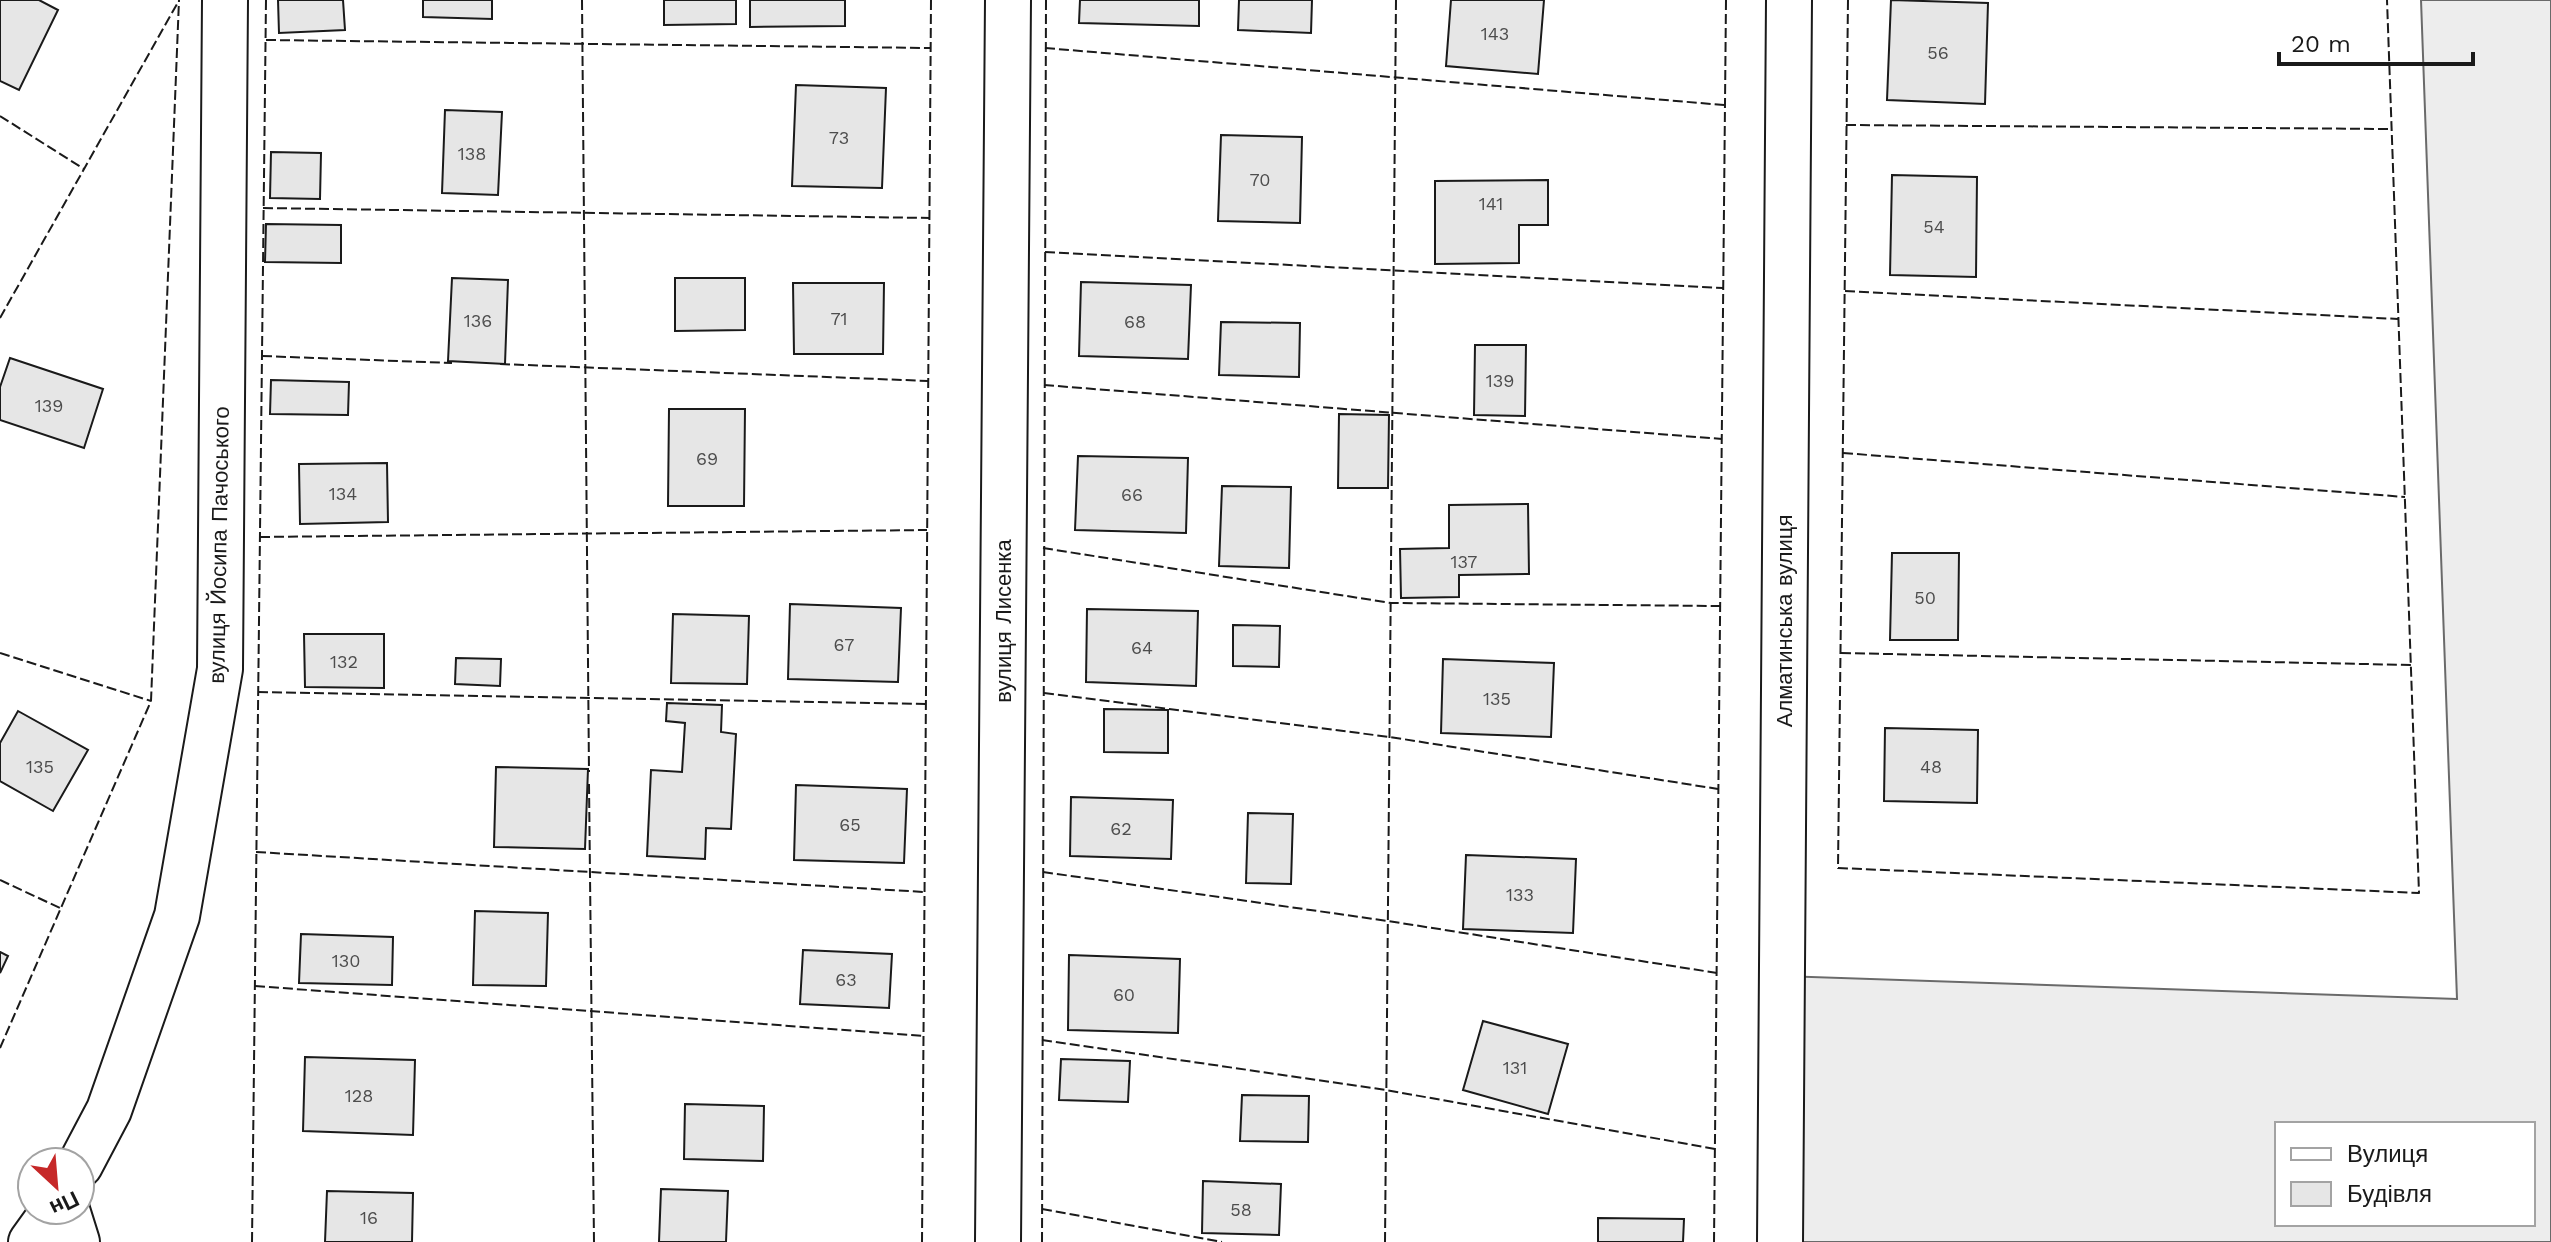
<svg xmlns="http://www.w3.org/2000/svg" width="2551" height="1242" font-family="'Work Sans',sans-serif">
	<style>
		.built { fill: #ededed; stroke: #6a6a6a; stroke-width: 2; fill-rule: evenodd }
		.building { fill: #e6e6e6; stroke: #1a1a1a; stroke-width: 2 }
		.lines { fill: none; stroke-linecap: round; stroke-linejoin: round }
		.street-casing { stroke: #1a1a1a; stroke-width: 48 }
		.street { stroke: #fff; stroke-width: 44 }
		.fence { stroke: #1a1a1a; stroke-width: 2; stroke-dasharray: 10 4; stroke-linecap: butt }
		.labels { text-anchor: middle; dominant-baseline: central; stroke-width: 6; stroke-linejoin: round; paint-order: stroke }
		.number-label { font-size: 18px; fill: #4d4d4d }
		.street-label { font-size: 22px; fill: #1a1a1a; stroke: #fff }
	</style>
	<rect width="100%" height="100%" fill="#fff"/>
	<path class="built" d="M2421,0h130v1242h-771l2,-266 675,23zM2277,1124h256v100h-256z"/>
	<g class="building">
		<path d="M0,0h39l19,10 -39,80 -19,-9z"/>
		<path d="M278,0h65l2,30 -66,3z"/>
		<path d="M423,0h69v19l-69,-2z"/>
		<path d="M664,0h72v24l-72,1z"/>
		<path d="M750,0h95v26l-95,1z"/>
		<path d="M1080,0h119v26l-120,-3z"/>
		<path d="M1239,0h73l-1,33 -73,-3z"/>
		<path d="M1451,0h93l-6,74 -92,-8z"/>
		<path d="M1891,0l97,3 -3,101 -98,-4z"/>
		<path d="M796,85l90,3 -4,100 -90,-2z"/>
		<path d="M445,110l57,2 -4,83 -56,-2z"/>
		<path d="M1221,135l81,2 -2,86 -82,-2z"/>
		<path d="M271,152l50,1 -1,46 -50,-1z"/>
		<path d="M1892,175l85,2 -1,100 -86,-2z"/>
		<path d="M1548,180v45h-29v38l-84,1v-83z"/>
		<path d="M266,224l75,1v38l-76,-1z"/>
		<path d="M452,278l56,2 -3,84 -57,-3z"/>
		<path d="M675,278h70v52l-70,1z"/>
		<path d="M1081,282l110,3 -3,74 -109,-3z"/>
		<path d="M793,283h91l-1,71h-89z"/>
		<path d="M1221,322l79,1 -1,54 -80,-2z"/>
		<path d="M1475,345h51l-1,71 -51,-1z"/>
		<path d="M10,358l93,31 -19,59 -84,-28v-33z"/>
		<path d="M271,380l78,2 -1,33 -78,-1z"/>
		<path d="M669,409h76l-1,97h-76z"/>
		<path d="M1339,414l50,1 -1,73h-50z"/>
		<path d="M1078,456l110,2 -2,75 -111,-3z"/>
		<path d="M387,463l1,59 -88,2 -1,-60z"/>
		<path d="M1222,486l69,1 -2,81 -70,-2z"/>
		<path d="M1528,504l1,70 -70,1v22l-58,1 -1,-49 49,-1v-43z"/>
		<path d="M1892,553h67l-1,87h-68z"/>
		<path d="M790,604l111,4 -3,74 -110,-3z"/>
		<path d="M1087,609l111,2 -2,75 -110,-4z"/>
		<path d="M673,614l76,2 -2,68 -76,-1z"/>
		<path d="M1233,625l47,1 -1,41 -46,-1z"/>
		<path d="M304,634h80v54l-79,-1z"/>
		<path d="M456,658l45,1 -1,27 -45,-2z"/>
		<path d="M1443,659l111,4 -3,74 -110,-4z"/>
		<path d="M667,703l55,2 -1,27 15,2 -5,95 -25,-1 -1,31 -58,-3 4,-86 31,2 3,-49 -19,-2z"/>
		<path d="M1104,709l64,1v43l-64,-1z"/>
		<path d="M18,711l70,39 -35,61 -53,-30v-38z"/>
		<path d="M1885,728l93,2 -1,73 -93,-2z"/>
		<path d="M496,767l92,2 -3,80 -91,-2z"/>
		<path d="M796,785l111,4 -3,74 -110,-3z"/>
		<path d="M1071,797l102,3 -2,59 -101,-3z"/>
		<path d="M1248,813l45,1 -2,70 -45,-1z"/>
		<path d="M1466,855l110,4 -3,74 -110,-4z"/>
		<path d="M475,911l73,2 -2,73 -73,-1z"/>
		<path d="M301,934l92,3 -1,48 -93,-2z"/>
		<path d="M803,950l89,4 -3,54 -89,-4z"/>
		<path d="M0,952l8,4 -8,17z"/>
		<path d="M1069,955l111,4 -2,74 -110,-3z"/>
		<path d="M1483,1021l85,23 -20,70 -85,-24z"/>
		<path d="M305,1057l110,3 -2,75 -110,-4z"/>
		<path d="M1061,1059l69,2 -2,41 -69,-2z"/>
		<path d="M1242,1095l67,1 -1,46 -68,-1z"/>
		<path d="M685,1104l79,2 -1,55 -79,-2z"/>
		<path d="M1203,1181l78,3 -2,51 -77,-2z"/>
		<path d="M661,1189l67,2 -2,51h-67z"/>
		<path d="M327,1191l86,2 -1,49h-87z"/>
		<path d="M1598,1218l86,1 -1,23h-85z"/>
	</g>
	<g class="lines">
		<defs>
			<g id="street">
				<path d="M80,1165l29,-55 68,-194 43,-247 5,-669"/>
				<path d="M67,1210l10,32"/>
				<path d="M31,1242l23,-32"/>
				<path d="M998,1242l10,-1242"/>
				<path d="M1780,1242l9,-1242"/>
			</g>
		</defs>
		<use href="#street" class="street-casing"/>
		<use href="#street" class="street"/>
		<g class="fence">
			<path d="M582,0l7,772"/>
			<path d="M1848,0l-10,868 581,25 -32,-893"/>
			<path d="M266,40l664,8"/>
			<path d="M1045,48l679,57"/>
			<path d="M0,116l84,53"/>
			<path d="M1846,125l545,4"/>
			<path d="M263,208l667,10"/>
			<path d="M1045,252l678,36"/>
			<path d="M1845,291l553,28"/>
			<path d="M0,318l177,-314"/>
			<path d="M262,356l190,7"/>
			<path d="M500,364l428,17"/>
			<path d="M1044,385l678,54"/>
			<path d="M1843,453l562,44"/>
			<path d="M260,537l667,-7"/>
			<path d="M1043,548l348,55 329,3"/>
			<path d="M0,653l151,48"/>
			<path d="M1841,653l570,12"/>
			<path d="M258,692l668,12"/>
			<path d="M1044,693l346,44 328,52"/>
			<path d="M589,784l5,458"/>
			<path d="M256,852l668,40"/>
			<path d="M1043,872l345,49 329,52"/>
			<path d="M0,880l60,28"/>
			<path d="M255,986l669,50"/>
			<path d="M1042,1040l344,50 329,59"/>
			<path d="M0,1048l151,-347 28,-701"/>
			<path d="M1042,1209l180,33"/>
			<path d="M252,1242l14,-1242"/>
			<path d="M922,1242l9,-1242"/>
			<path d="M1042,1242l4,-1242"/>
			<path d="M1385,1242l11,-1242"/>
			<path d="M1714,1242l12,-1242"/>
		</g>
	</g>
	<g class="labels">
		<g class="number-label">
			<text x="1495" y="33">143</text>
			<text x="1938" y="52">56</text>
			<text x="839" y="137">73</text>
			<text x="472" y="153">138</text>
			<text x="1260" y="179">70</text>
			<text x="1491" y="203">141</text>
			<text x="1934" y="226">54</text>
			<text x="839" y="318">71</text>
			<text x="478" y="320">136</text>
			<text x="1135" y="321">68</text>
			<text x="1500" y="380">139</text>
			<text x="49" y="405">139</text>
			<text x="707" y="458">69</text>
			<text x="343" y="493">134</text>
			<text x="1132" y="494">66</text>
			<text x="1464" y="561">137</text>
			<text x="1925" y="597">50</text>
			<text x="844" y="644">67</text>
			<text x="1142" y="647">64</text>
			<text x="344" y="661">132</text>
			<text x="1497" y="698">135</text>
			<text x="40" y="766">135</text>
			<text x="1931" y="766">48</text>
			<text x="850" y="824">65</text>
			<text x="1121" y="828">62</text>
			<text x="1520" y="894">133</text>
			<text x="346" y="960">130</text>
			<text x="846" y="979">63</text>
			<text x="1124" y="994">60</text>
			<text x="1515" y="1067">131</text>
			<text x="359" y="1095">128</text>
			<text x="1241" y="1209">58</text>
			<text x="369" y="1217">16</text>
		</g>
		<g class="street-label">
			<text transform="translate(219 545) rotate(-89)">вулиця Йосипа Пачоського</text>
			<text transform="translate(1003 621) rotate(-90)">вулиця Лисенка</text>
			<text transform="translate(1784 621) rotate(-90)">Алматинська вулиця</text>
		</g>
	</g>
	<rect x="2275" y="1122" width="260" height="104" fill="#ffffff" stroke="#a3a3a3" stroke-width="2"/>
	<rect x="2291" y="1148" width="40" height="12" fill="#ffffff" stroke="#a3a3a3" stroke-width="2"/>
	<text x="2347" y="1162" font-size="24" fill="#1a1a1a">Вулиця</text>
	<rect x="2291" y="1182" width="40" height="24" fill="#e6e6e6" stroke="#a3a3a3" stroke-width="2"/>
	<text x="2347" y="1202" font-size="24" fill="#1a1a1a">Будівля</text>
	<g transform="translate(56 1186) rotate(154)"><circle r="38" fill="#ffffff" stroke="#a3a3a3" stroke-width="2"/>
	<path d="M0-6L14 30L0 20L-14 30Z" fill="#c62828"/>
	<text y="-12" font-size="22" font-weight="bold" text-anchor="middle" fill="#1a1a1a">Пн</text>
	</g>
	<path d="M2279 52v12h194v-12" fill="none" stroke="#1a1a1a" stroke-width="4"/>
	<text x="2291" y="52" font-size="24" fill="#1a1a1a" stroke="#ffffff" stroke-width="6" paint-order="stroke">20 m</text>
</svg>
